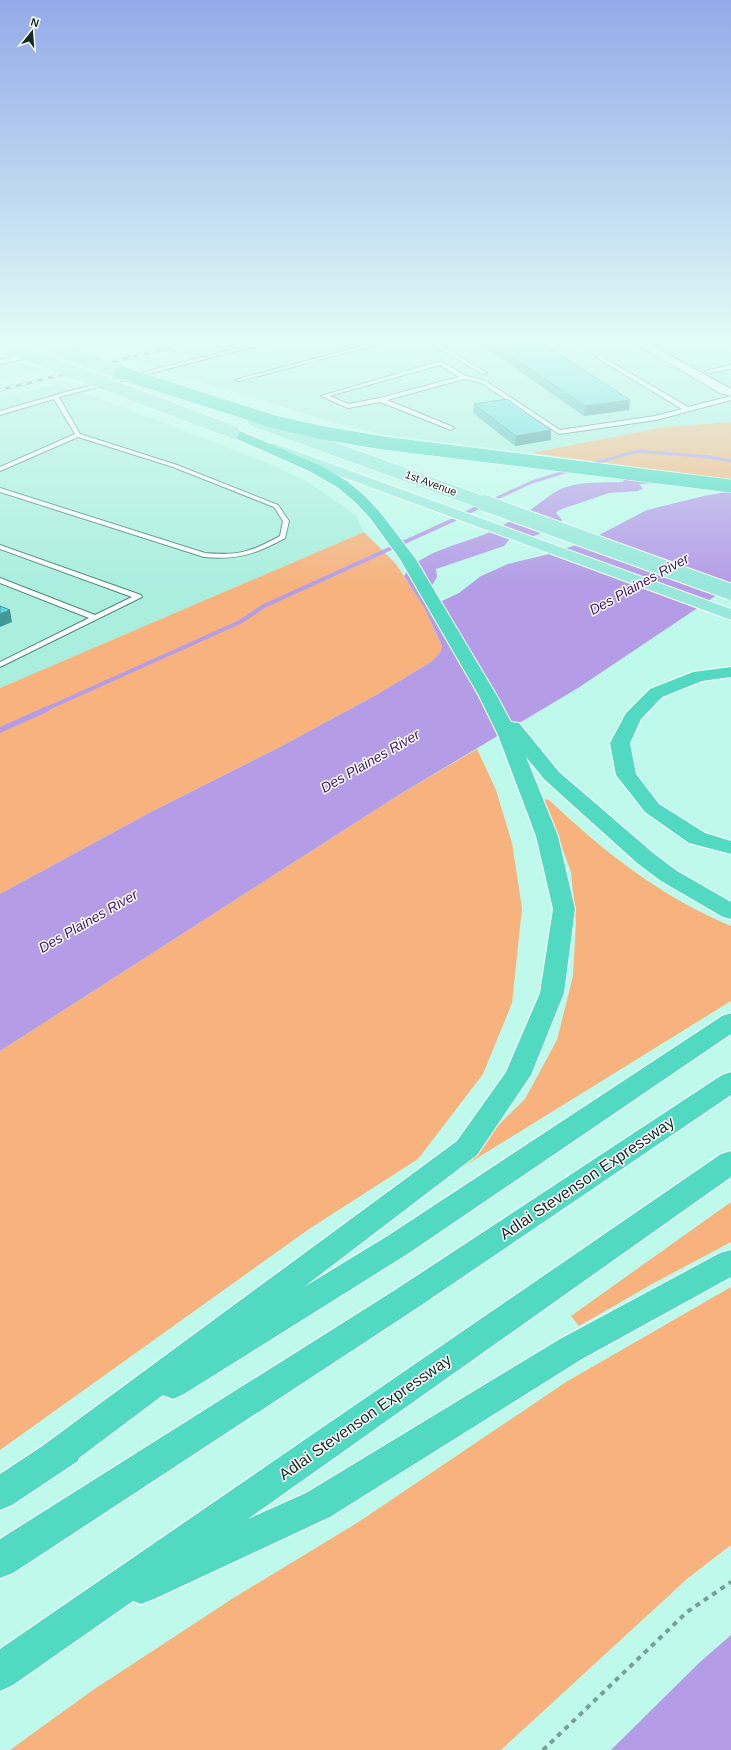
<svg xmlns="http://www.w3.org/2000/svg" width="731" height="1750" font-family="Arial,sans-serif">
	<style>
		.built { fill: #aaeede }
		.green { fill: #f7b27d }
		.water { fill: #b49ce7 }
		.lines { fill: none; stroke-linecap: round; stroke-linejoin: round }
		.stream-far2 { stroke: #b49ce7; stroke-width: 3 }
		.stream-far1 { stroke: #b49ce7; stroke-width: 4 }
		.stream { stroke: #b49ce7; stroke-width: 5.5 }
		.lane-casing { stroke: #50877b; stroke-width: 2 }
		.street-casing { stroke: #50877b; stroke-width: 2 }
		.primary-casing { stroke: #fff; stroke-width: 2 }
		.highway-casing { stroke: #fff; stroke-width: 2 }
		.path { stroke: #75a096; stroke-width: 4; stroke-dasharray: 5 5; stroke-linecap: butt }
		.lane { fill: #fff; fill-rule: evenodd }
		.street { fill: #fff; fill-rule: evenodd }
		.primary { fill: #97e8da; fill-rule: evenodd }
		.highway { fill: #52d9c1; fill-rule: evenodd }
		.rail-casing { stroke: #6a9389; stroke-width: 3 }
		.rail { stroke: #fff; stroke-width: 2; stroke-dasharray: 5.5; stroke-linecap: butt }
		.primary-bridge-far1-casing { stroke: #fff; stroke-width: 14; stroke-linecap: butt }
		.primary-bridge-casing { stroke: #fff; stroke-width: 18; stroke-linecap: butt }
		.highway-bridge-casing { stroke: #fff; stroke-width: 14; stroke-linecap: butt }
		.primary-bridge-far1 { stroke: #97e8da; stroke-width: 13 }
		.primary-bridge { stroke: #97e8da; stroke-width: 16 }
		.highway-bridge { stroke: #52d9c1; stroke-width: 13 }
		.wall { fill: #52babe }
		.shaded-wall { fill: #42979b }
		.building { fill: #5fd8dd; stroke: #42979b }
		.labels { text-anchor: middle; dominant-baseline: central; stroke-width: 3; stroke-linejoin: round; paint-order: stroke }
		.far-street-label { font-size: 11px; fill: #132a25; stroke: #fff }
		.water-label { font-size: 14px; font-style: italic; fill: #3e186e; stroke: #fff }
		.near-street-label { font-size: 16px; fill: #132a25; stroke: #fff }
	</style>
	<rect width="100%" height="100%" fill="#bff9eb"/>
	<g class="built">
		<path d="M210,343h521v79l-66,5 -134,26 -145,-18 -47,-11 -202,-62z"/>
		<path d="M0,356l40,14 -40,10z"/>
		<path d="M59,383l199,76 50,23 31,21 17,13 8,16 -364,156v-290z"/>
	</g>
	<g class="green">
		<path d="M731,422v57l-200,-26 134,-26z"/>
		<path d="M364,532l32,32 29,45 17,37 -2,7 -9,9 -53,32 -98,53 -129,65 -151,82v-206z"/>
		<path d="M477,749l19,41 16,53 10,65 -10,95 -29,71 -65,85 -109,70 -309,221v-399l397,-255z"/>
		<path d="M544,799l5,1c54,51 112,97 182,126v75l-286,177 80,-79 32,-59 16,-64 3,-53 -5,-51z"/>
		<path d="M731,1202v40l-79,42 -73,42 -8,-10z"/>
		<path d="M731,1287v258l-43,33 -187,172h-491l83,-60 142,-93 122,-74 209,-141z"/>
	</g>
	<g class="water">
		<path d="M624,477l37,6 -22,1 4,5 -5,2 -29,2 -50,17 -3,3 6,7v5l-28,11h-22l-8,10 -68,23 1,8 -6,10 9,15 19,-9 22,-17 27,-12 41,-10 27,-9 25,-11 46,-24 57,-14 27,-5v98l-17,8 -136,91 -181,108 -397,255v-157l151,-82 129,-65 98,-53 53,-32 9,-9 2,-7 -17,-37 -21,-33c16,-26 62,-32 88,-45 13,-7 26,-14 38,-21 12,-8 22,-18 36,-23 19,-6 38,-4 57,-5z"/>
		<path d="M731,1635v115h-120l88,-87z"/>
	</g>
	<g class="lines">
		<g class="stream-far2">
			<path d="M588,465l50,-14 72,6 21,4"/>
			<path d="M484,504l48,-22 39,-12"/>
		</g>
		<path class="stream-far1" d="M44,710l196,-88 24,-16 189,-86 33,-17"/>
		<path class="stream" d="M0,730l47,-21"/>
		<defs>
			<g id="lane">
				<path d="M83,343h10l-93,21v-4z"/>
				<path d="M259,343h9l-209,54 21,37 97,31 101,40 11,16 -4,17c-29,16 -47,22 -81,19l-204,-65v-4l205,65c33,3 46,-1 75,-17l3,-15 -9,-14 -101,-40 -95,-30 -78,34v-4l75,-33 -21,-35 -54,16v-4l73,-21z"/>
				<path d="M373,343h9l-142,38 -5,-1z"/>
				<path d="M431,343h7l49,30 -5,1z"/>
				<path d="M575,343h7l1,1 -3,2z"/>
				<path d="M599,355l89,52 43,-11v4l-75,20 -97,14 -79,-52 -16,-3 -77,21 66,27 1,1 -3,2 -71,-28 -32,6 -27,-12 120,-35 25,15 18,4 76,50 95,-14 27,-7 -85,-51 -1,-1zM440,365l19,12 -79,21 -31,6 -20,-8z"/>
				<path d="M731,365v4l-23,4 -3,-2z"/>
				<path d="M0,545l141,50 1,2 -142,70v-5l89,-44 -89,-35v-5l95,37 37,-18 -132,-48z"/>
			</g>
			<path id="street" d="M635,343h12l84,46v7l-11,-3z"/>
			<path id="primary" d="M274,443l457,166v11l-462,-170 -2,-3 2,-3z"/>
			<g id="highway">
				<path d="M233,428l88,38 26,15 18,15 15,16 35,46 82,138 14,26 8,1 40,49 94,81 24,18 54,31v17l-8,-2 -62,-36 -24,-18 -92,-83 -19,-23 32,79 17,73 -11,84 -33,82 -54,80 -173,132 85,-52 333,-219 9,-3v21l-322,219 -225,141 -11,5 -10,-4 -84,63 -1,3 -66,44 -12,5v-36l41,-27 416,-306 49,-69 34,-79 13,-84 -17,-73 -38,-101 -19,-39 -79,-137 -30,-41 -15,-16 -18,-15 -26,-15 -83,-37 -2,-3 2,-3z"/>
				<path d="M731,667v10l-29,4 -40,16 -21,22 -11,24 6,31 23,30 46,29 26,8v13l-42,-11 -44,-31 -29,-37 -6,-32 16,-30 24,-24 43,-17z"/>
				<path d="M731,1072v23l-314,213 -404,265 -13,5v-39l395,-249 327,-215z"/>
				<path d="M731,1151v26l-483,342 58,-26 254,-154 160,-86 11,-3v27l-149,82 -252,158 -176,82 -13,5 -8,-3 -120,84 -13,6v-42l721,-495z"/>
			</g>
		</defs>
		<use href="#lane" class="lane-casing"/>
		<use href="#street" class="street-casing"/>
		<use href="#primary" class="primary-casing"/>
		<use href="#highway" class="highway-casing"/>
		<path class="path" d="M543,1750l144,-138 44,-30"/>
		<use href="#lane" class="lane"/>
		<use href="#street" class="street"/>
		<use href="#primary" class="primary"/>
		<use href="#highway" class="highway"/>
		<defs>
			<path id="rail" d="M0,390l189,-47"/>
		</defs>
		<use href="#rail" class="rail-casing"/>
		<use href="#rail" class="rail"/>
		<defs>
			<g id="primary-bridge-far1">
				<path d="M40,343l103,38"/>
				<path d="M7,347l226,85"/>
				<path d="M254,420l233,84"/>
			</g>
			<path id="primary-bridge" d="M484,503l247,89"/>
			<path id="highway-bridge" d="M121,373l154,49 49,11 59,10 348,43"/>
		</defs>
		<use href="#primary-bridge-far1" class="primary-bridge-far1-casing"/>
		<use href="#primary-bridge" class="primary-bridge-casing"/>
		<use href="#highway-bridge" class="highway-bridge-casing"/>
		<use href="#primary-bridge-far1" class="primary-bridge-far1"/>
		<use href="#primary-bridge" class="primary-bridge"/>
		<use href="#highway-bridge" class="highway-bridge"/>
	</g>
	<g class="wall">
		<path d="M479,343h63l87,67 -45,6z"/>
		<path d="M474,404l77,36 -36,6 -42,-33z"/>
	</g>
	<g class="shaded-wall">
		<path d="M630,400l-1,10 -45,6 1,-10z"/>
		<path d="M551,430v10l-36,6 1,-10z"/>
		<path d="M10,610l2,12 -12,5v-13z"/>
	</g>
	<g class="building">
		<path d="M492,343h50l88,57 -45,6z"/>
		<path d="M507,399l44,31 -35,6 -42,-32z"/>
		<path d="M0,606l10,4 -10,4z"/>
	</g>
	<linearGradient id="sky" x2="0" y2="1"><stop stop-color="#93aae8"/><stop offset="0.58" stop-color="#e2fcf6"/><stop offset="1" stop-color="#e2fcf6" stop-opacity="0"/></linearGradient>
	<rect width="731" height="588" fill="url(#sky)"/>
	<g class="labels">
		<g class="far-street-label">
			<text transform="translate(431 483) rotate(20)">1st Avenue</text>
		</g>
		<g class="water-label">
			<text transform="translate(639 584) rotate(-29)">Des Plaines River</text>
			<text transform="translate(370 761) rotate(-30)">Des Plaines River</text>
			<text transform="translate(88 921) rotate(-30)">Des Plaines River</text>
		</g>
		<g class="near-street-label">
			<text transform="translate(587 1178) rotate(-34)">Adlai Stevenson Expressway</text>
			<text transform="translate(365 1417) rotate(-35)">Adlai Stevenson Expressway</text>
		</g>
	</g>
	<g transform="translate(32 32) rotate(17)" stroke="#ffffff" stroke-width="3" paint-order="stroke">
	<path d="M0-3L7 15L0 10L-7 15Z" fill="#132a25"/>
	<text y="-6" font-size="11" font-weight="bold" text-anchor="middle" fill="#132a25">N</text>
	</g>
</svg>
